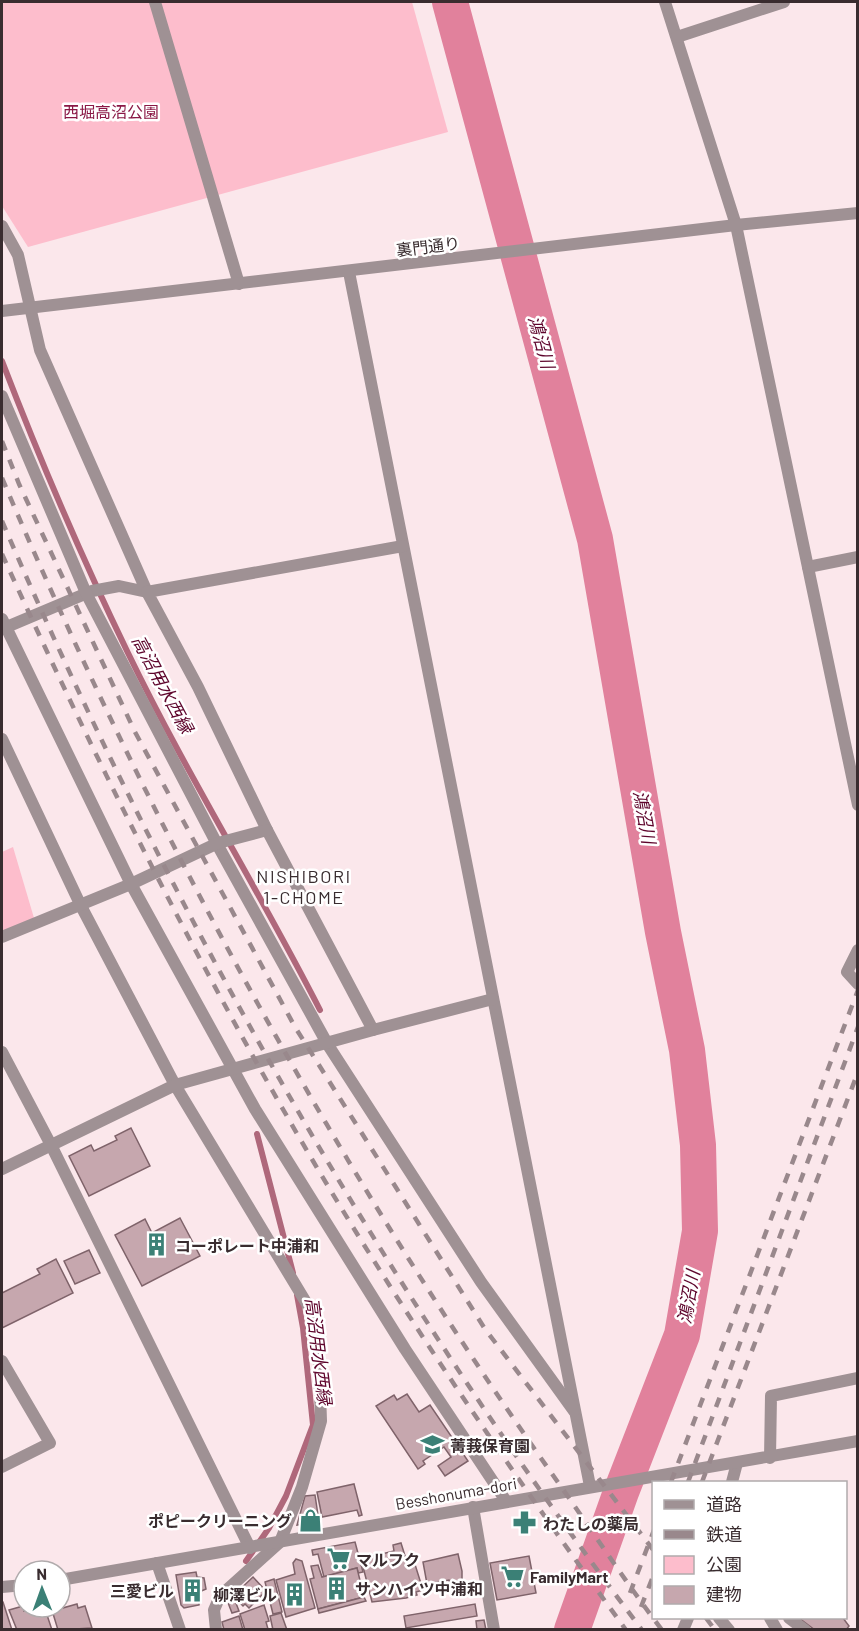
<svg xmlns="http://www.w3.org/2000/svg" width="859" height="1631" font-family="Barlow,'Noto Sans JP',sans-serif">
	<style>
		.green { fill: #fdbdcc }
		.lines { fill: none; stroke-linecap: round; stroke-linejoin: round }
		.stream { stroke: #af687b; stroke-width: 6 }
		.river { stroke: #e1819c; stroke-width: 36 }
		.building { fill: #c6a7ae; stroke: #7f636a; stroke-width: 1.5 }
		.pedestrian { stroke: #9f9194; stroke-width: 12 }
		.minor { stroke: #9f9194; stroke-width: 12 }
		.tertiary { stroke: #9f9194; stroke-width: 12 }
		.rail { stroke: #99888c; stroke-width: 4.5; stroke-dasharray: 10 10; stroke-linecap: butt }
		.labels { text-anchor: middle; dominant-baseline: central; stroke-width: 5; stroke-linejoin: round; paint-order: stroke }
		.park-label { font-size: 16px; fill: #8a1846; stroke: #fff }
		.street-label { font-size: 16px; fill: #392c2f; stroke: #fff }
		.poi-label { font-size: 16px; font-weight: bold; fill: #392c2f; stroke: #fff; text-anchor: start }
		.water-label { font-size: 18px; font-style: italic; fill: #5e052c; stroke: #fff }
		.neighbourhood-label { font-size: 18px; letter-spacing: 1.5px; fill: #392c2f; stroke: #fff }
	</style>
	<rect width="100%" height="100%" fill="#fbe7eb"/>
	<g class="green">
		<path d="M2,2h410l36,130 -420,115 -26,-41z"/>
		<path d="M13,847l21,71 -32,15v-81z"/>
	</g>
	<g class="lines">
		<g class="stream">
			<path d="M2,361c38,99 80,197 126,292 59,122 131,237 192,357"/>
			<path d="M257,1134l36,139"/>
			<path d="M246,1561l23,-33 17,-32 27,-71 -10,-97 -6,-33"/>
		</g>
		<path class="river" d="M450,2l145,537 68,393 24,118 11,95 2,86 -18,104 -61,157 -49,138"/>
	</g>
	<g class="building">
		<path d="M131,1128l19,38 -61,30 -20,-40 22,-11 3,6 23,-11 -2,-4z"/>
		<path d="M180,1218l20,38 -58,30 -27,-51 30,-16 7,14z"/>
		<path d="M89,1250l11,23 -25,11 -11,-23z"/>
		<path d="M56,1259l17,34 -71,35v-35l38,-19 -3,-5z"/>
		<path d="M407,1394l12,18 11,-7 38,56 -23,15 -7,-10 13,-9 -7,-10 -21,14 2,3 -7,5 -42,-63 18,-11 3,5z"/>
		<path d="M354,1484l8,31 -3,1 -2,-6 -35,7 -5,-25z"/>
		<path d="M315,1495l4,27 -22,3 8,-29z"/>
		<path d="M355,1542l8,30 -5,1 -1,-5 -33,9 -6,-23 -5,1 -1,-5z"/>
		<path d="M401,1543l5,16 7,-1 10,32 -7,2 1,3 -11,3 -34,4 -11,-43 33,-8 -1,-6z"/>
		<path d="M458,1554l4,17v14l-11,2 -2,-7 -22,4 -4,-22z"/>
		<path d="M529,1556l7,37 -39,7 -7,-37z"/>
		<path d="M296,1559l6,2 13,47 -29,9 -10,-37 19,-6 -2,-11z"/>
		<path d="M318,1565l4,12 35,-9 7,29 -46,12 -8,-30 4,-1 -3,-12z"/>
		<path d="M196,1572l1,5 7,1 2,11 -7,3v13l-15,3 -3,-3 -5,-30z"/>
		<path d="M253,1577l13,14 -17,17 -4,-4 -2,2 -10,-10z"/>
		<path d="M274,1579l8,33 -9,2 -8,-32z"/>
		<path d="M364,1597l2,4 -47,12 -1,-4z"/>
		<path d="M234,1598l5,13 -7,2 -5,-13z"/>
		<path d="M2,1602h1l9,28h-10z"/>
		<path d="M77,1604l1,4 7,-2 7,22 -34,2 -7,-23h7l1,2z"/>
		<path d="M475,1604l2,12 -71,12 -2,-12z"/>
		<path d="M264,1605l5,16 -3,1 2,7 -23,1 -5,-16z"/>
		<path d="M23,1606l1,5 13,-4 1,4 7,-2 7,21h-35l-8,-20z"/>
		<path d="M281,1613l6,17h-14l-3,-14z"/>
		<path d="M239,1616l4,14h-19l-2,-8z"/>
		<path d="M799,1618h44l6,8 -3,4h-31z"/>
		<path d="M484,1620l2,10h-9l-1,-9z"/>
	</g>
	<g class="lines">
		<g class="pedestrian">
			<path d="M719,1618l10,12"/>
			<path d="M770,1618l7,12"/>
		</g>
		<g class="minor">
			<path d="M155,2l84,282"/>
			<path d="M665,2l71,223 122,580"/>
			<path d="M677,37l107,-35"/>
			<path d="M2,226l16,29 22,95 107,242 -28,-6 -27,5 -90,38"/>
			<path d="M349,272l241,1214"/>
			<path d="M2,311l734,-86 122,-12"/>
			<path d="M2,396l84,197 131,251 111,201 153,237 93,129"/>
			<path d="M403,546l-256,46 51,95 69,143 106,200 120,-31"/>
			<path d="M808,567l50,-10"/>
			<path d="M2,619l129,265 124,225 150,240 101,152"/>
			<path d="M2,739l79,167 94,179 132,219 11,29 3,88 -19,66 -22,55 -60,54 -6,14 2,20"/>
			<path d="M2,937l129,-53 87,-41 49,-13"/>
			<path d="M858,950l-11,22 11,12"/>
			<path d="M2,1052l49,93 199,403"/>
			<path d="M2,1169l173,-84 198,-55"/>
			<path d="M2,1361l48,82 -48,24"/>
			<path d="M770,1458l1,-62 87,-18"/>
			<path d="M732,1482l5,-19"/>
			<path d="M473,1507l21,123"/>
			<path d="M157,1563l23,67"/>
			<path d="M789,1618l16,12"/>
			<path d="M683,1630l5,-12"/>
		</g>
		<g class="tertiary">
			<path d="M60,1580l798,-139"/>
			<path d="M2,1587l22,-2"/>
		</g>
		<g class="rail">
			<path d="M2,441l17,43 116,248 160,295 190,302 169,222"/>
			<path d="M2,478c150,354 337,696 560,1010 33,47 65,96 100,142"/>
			<path d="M2,521c168,391 382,768 640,1109"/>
			<path d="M2,554c94,207 195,410 311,607 96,162 202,316 313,469"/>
			<path d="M671,1482l187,-492"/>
			<path d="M688,1482l170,-455"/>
			<path d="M702,1482l156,-410"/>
			<path d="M630,1593l24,-63"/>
			<path d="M641,1607l13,-33"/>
			<path d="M706,1618l9,12"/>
		</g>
	</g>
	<defs>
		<symbol id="building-bare" viewBox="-9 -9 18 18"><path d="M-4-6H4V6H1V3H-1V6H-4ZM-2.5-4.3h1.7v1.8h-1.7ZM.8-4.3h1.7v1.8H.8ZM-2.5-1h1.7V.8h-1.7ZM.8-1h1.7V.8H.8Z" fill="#3b8076" stroke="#fff" stroke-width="2.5" paint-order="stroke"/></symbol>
		<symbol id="school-bare" viewBox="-9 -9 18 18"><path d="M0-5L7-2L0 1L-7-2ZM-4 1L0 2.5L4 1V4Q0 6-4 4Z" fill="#3b8076" stroke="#fff" stroke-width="2.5" paint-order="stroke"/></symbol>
		<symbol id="shop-bare" viewBox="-9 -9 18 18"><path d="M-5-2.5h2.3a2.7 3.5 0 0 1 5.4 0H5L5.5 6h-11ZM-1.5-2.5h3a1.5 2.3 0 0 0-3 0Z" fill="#3b8076" stroke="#fff" stroke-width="2.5" paint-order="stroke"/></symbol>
		<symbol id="pharmacy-bare" viewBox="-9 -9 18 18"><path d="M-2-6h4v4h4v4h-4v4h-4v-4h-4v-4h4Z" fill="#3b8076" stroke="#fff" stroke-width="2.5" paint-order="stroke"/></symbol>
		<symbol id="supermarket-bare" viewBox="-9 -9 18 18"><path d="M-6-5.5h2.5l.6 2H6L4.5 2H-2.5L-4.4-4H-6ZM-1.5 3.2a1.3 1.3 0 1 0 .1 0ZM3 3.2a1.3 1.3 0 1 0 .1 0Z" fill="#3b8076" stroke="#fff" stroke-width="2.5" paint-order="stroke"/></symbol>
	</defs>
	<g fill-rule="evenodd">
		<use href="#building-bare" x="140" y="1228" width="33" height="33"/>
		<use href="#school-bare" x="416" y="1428" width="33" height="33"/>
		<use href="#shop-bare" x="294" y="1504" width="33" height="33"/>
		<use href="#pharmacy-bare" x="508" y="1506" width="33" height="33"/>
		<use href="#supermarket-bare" x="322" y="1542" width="33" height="33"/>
		<use href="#supermarket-bare" x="496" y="1560" width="33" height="33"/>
		<use href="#building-bare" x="320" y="1572" width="33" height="33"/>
		<use href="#building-bare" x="176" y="1574" width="33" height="33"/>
		<use href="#building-bare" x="278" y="1578" width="33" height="33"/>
	</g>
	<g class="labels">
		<g class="park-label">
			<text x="111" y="111">西堀高沼公園</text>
		</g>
		<g class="street-label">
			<text transform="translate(428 246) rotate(-7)">裏門通り</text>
			<text transform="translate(456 1493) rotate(-10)">Besshonuma-dori</text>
		</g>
		<g class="poi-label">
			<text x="175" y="1245">コーポレート中浦和</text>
			<text x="450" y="1445">菁莪保育園</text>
			<text x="292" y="1520" text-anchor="end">ポピークリーニング</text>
			<text x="543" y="1523">わたしの薬局</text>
			<text x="356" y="1559">マルフク</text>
			<text x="530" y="1576">FamilyMart</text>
			<text x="355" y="1588">サンハイツ中浦和</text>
			<text x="174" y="1590" text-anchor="end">三愛ビル</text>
			<text x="277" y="1594" text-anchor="end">柳澤ビル</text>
		</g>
		<g class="water-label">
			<text transform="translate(542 342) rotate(75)">鴻沼川</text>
			<text transform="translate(163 684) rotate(62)">高沼用水西縁</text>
			<text transform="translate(645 817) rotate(80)">鴻沼川</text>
			<text transform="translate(688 1297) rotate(-80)">鴻沼川</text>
			<text transform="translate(319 1351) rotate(83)">高沼用水西縁</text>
		</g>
		<g class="neighbourhood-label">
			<text x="304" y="876">NISHIBORI<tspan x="304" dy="21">1-CHOME</tspan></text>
		</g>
	</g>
	<rect width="859" height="1631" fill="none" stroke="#392c2f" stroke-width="6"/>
	<rect x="652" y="1481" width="195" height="138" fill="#ffffff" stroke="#b0abac" stroke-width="1.5"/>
	<rect x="664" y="1500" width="30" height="9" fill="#9f9194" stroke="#b0abac" stroke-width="1.5"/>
	<text x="706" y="1511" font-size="18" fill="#392c2f">道路</text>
	<rect x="664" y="1530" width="30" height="9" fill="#99888c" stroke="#b0abac" stroke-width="1.5"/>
	<text x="706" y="1541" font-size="18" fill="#392c2f">鉄道</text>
	<rect x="664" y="1556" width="30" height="18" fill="#fdbdcc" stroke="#b0abac" stroke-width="1.5"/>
	<text x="706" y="1571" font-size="18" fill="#392c2f">公園</text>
	<rect x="664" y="1586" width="30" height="18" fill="#c6a7ae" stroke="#b0abac" stroke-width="1.5"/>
	<text x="706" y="1601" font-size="18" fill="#392c2f">建物</text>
	<g transform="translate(42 1589) rotate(359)"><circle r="28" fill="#ffffff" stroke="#b0abac" stroke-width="1.5"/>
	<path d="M0-4.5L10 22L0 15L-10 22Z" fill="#3b8076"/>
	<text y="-9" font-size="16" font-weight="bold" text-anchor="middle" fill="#392c2f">N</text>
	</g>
</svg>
